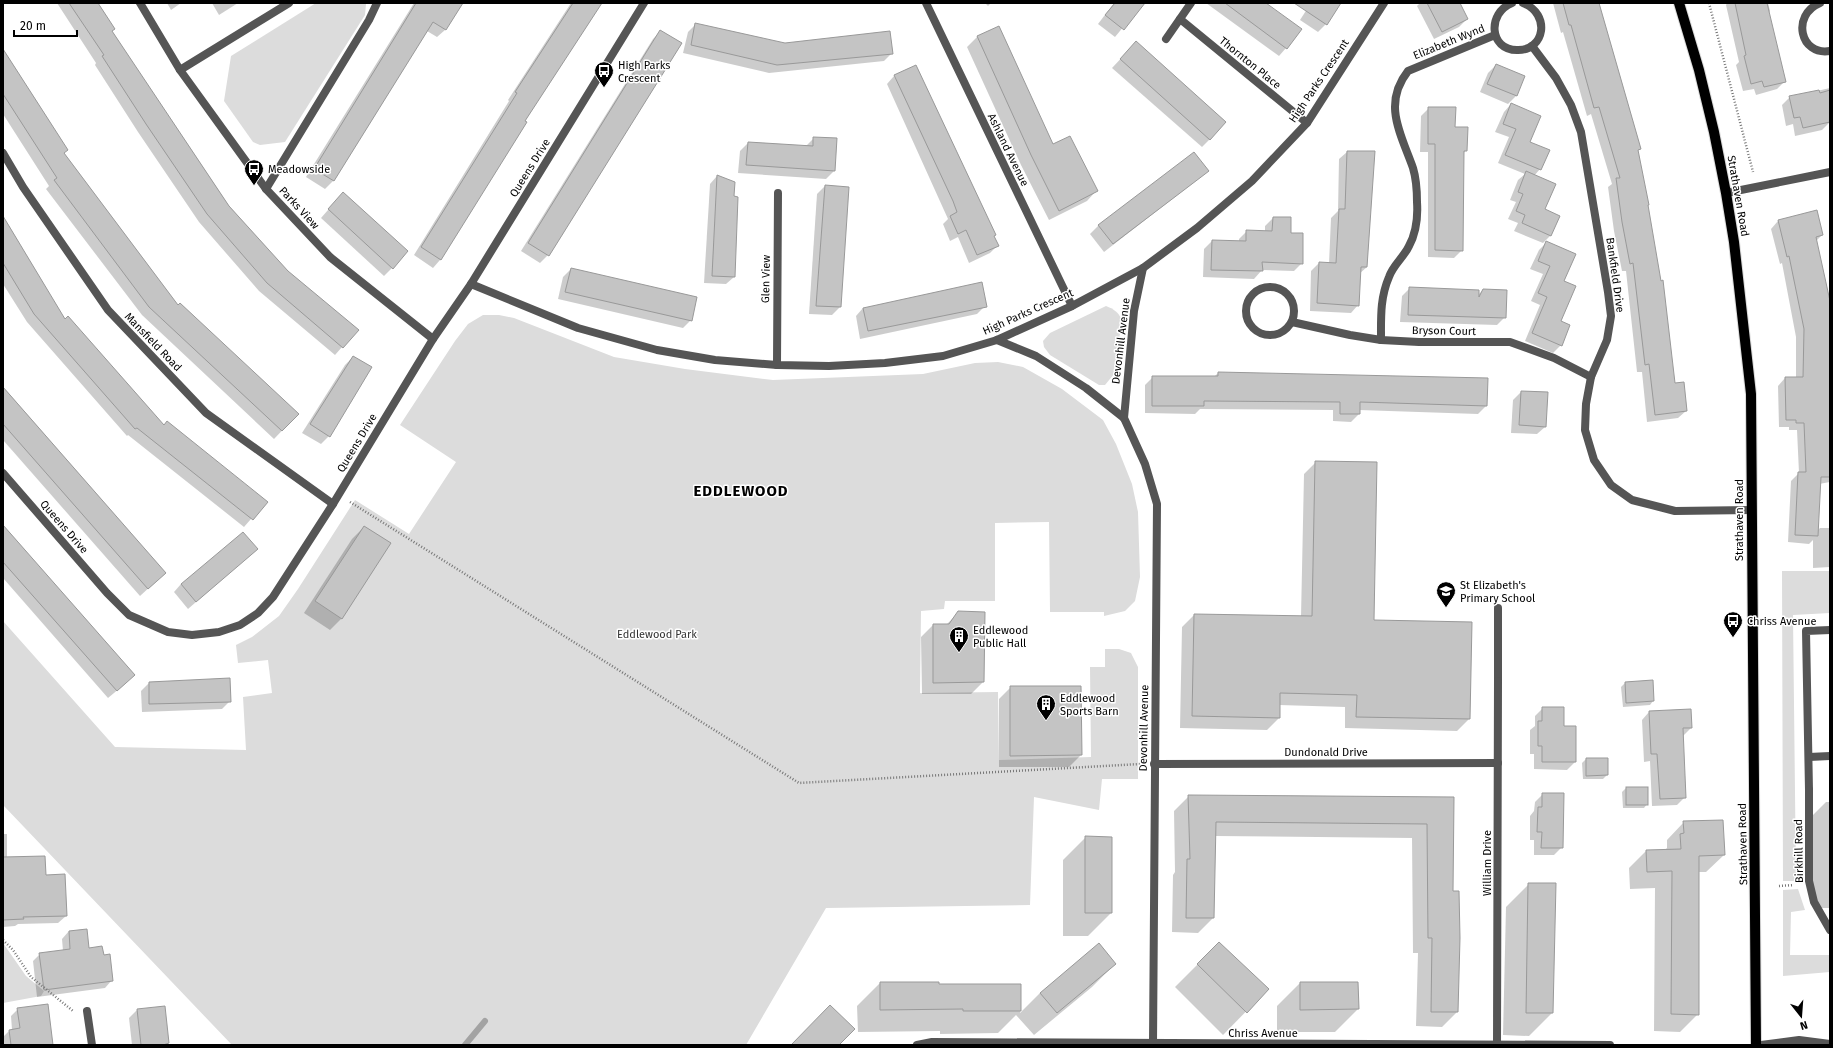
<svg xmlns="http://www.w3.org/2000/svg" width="1833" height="1048" font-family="'Fira Sans',sans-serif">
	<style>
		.green { fill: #dcdcdc }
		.shadow { fill: #0003 }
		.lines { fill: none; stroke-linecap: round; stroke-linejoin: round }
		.stream { stroke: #a3a3a3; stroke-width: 6 }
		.building { fill: #c4c4c4; stroke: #999 }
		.primary-casing { stroke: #dbdbdb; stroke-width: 12 }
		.path { stroke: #777; stroke-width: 2.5; stroke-dasharray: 1 2; stroke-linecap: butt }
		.service { stroke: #555; stroke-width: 8 }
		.minor { stroke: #555; stroke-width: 8 }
		.tertiary { stroke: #555; stroke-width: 8 }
		.primary { stroke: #000; stroke-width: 10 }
		.labels { text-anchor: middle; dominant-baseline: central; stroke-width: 3; stroke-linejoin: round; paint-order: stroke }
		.street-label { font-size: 11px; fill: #000; stroke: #fff }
		.poi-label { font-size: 11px; fill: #000; stroke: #fff; text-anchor: start }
		.park-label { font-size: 11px; fill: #333; stroke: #fff }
		.district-label { font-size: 15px; font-weight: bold; letter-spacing: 1px; fill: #000; stroke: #fff }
	</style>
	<rect width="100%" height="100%" fill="#fff"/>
	<g class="green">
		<path d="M316,3l50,1 -1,11 -80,127 -25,3 -7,-3 -29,-41 7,-45z"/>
		<path d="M1106,306c8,3 12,6 16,14l-8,54 -9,11h-6l-49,-30 -6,-8 -1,-6 7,-8z"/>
		<path d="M483,315h16l15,3 100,39 71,12 88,11 150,-6 52,-11 23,-1 25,5 39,22 41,31 13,24 16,40 6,28 2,65 -5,24 -10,10 -21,5v-4h-54l-1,-90 -54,1v78h-50l-1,8 -23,2 -1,82 78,-1 1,68 92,-3 -1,-90h15v-18h14l12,4 7,14v112h-36l-3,31 -65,-13 -4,108 -204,3 -80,137h-514l-229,-240v-184l112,126 131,3 -3,-53 29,-4 -4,-33 -30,3 -2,-18 16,-8 27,-21 19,-27 57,-89 54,34 47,-72 -56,-37 55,-84 13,-17z"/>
		<path d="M1782,571h48v42l-37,2 3,266h-13z"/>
		<path d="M1798,889l7,21 -14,2 -1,43h40v17l-47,4v-86z"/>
		<path d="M3,943l23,33 18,15 -3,5 -38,7z"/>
	</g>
	<g class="shadow">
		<path d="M57,3h39l15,29 118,174 59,66 69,58 -22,25 -76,-64 -60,-69 -61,-90 -43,-67 1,-2z"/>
		<path d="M167,3h14l-10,7z"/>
		<path d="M212,3h26l-19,12z"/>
		<path d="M414,3h35l9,5 -13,22 -8,7 -10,-6 -94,150 -8,8 -19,-12z"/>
		<path d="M571,3h30l-77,118 2,1 -86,138 -7,8 -19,-13 95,-154 -1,-1z"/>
		<path d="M985,3h6l-3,3z"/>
		<path d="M1114,3h29l-28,34 -17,-13z"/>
		<path d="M1206,3h58l22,45 -7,8z"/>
		<path d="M1311,3h29l-14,21 -8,8 -18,-12z"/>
		<path d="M1420,3h39l8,16 -8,8 -25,12 -17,-33z"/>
		<path d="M1553,3h40l47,145 -3,3 37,233 12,27 -8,7 -31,4 -5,-50h-5l-11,-101h-4l-8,-40 -6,-44 4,-3 -21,-70 -4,2 -24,-84 -2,1z"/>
		<path d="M1727,3h41l2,8 -2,3 17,67 -8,8 -21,6 -2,-6 -11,2 -7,-26 3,-3 -13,-57z"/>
		<path d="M696,24l89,20 107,9 -8,8 -115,12 -86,-20 5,-21z"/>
		<path d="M998,28l55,117 43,46 -9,10 -38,19 -28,-55 -54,-118 10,-10z"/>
		<path d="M661,31l-61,139 -52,85 -8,8 -19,-12 132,-212z"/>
		<path d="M3,51l60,103 115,153 120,107 -24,25 -132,-124 -96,-126 3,-3 -46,-72z"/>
		<path d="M1128,51l82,88 -8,8 -90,-79z"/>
		<path d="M1496,65l28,12 -8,19 -8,8 -28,-12 8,-19z"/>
		<path d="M894,76l100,160 4,9 -8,8 -21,10 -11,-26 -8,4 -7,-17 5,-5 -61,-135z"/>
		<path d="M1830,88v34l-8,8 -27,6 -2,-12 -7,2 -4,-21 8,-8z"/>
		<path d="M1511,104l29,65 -6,7 17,59 -8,8 -29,-12 4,-8 -10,-4 8,-17 -6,-2 8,-20 7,-6 -27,-11 11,-26 -14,-5 9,-20z"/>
		<path d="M1429,108l25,20 12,22 -3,4 -1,96 -8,8 -26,-1v-105h-8l1,-36z"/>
		<path d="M814,138l20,33 -8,8 -88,-6 2,-22 8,-8 58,3z"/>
		<path d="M1347,152h27l-7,115 -8,7 -1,31 -7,8 -41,-2 1,-40 8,-8 10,1 2,-46 7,-7 1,-52z"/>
		<path d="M1194,154l14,17 -104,81 -14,-18 8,-8z"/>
		<path d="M717,176l17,101 -8,7 -22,-1 6,-99z"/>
		<path d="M825,186l15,121 -8,8 -23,-1 8,-120z"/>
		<path d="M335,202l57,66 -8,8 -63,-58z"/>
		<path d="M1816,212l6,23 -6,6 14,66v175l-11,2 -2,47 3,-3h10v39l-17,1v-28l-4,4 -21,-2 3,-61 8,-8 -2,-43h-8v-3h-10l-1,-41 7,-8h11v-41l-14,-74 -2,1 -9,-35 7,-8z"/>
		<path d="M1273,218l17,16 12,29 -8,8 -32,-1 -8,9 -51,-2 1,-28 8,-8 27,1v-3l8,-8h18v-5z"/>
		<path d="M3,219l62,101 98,106 103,76 -22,25 -116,-92 -1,1 -100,-114 -24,-38z"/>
		<path d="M1547,242l16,39 -3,41 1,23 -8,8 -28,-12 15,-36 -9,-4 12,-27 -13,-5 9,-19z"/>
		<path d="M571,269l120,51 -8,8 -125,-29 5,-22z"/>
		<path d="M1410,288l68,7 5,-5 22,27 -8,8 -97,-3 2,-26z"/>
		<path d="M985,306l-8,8 -117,25 -4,-23 7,-8z"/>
		<path d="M353,357l-24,79 -8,8 -19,-11 43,-68z"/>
		<path d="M1218,373l269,6 -1,27 -8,8 -119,-4v4l-8,8 -18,-1v-11l-133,-1 -5,5 -50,-1v-28l8,-8h61z"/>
		<path d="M3,387l162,186 -25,23 -137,-156z"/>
		<path d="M1521,392l24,35 -8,7 -26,-1 2,-33z"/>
		<path d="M1316,462l57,159 96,98 -12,12 -112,-3v-21l-66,-2v13l-12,12 -87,-2 2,-101 12,-12 107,2 3,-143z"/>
		<path d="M3,525l123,158 -18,15 -105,-120z"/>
		<path d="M364,527l-22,91 -12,12 -26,-17 48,-74z"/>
		<path d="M257,549l-69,60 -14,-17 7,-8z"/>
		<path d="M959,612l24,70 -12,12h-49l-1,-57 12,-12h13z"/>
		<path d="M1652,681l1,20 -3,4 -27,2 -2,-20 4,-4z"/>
		<path d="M149,683l81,18 -8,8 -80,3 -1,-21z"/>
		<path d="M1011,687l70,68 -12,12h-70v-68z"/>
		<path d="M1543,708l20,20 12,34 -8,8 -33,-1v-15h-4v-24l5,-4v-10z"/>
		<path d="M1649,712l42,16 -8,8 2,61 -8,8 -25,1 -2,-45 -6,1 -2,-42z"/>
		<path d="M1586,759h21v16l-4,4h-20l-1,-16z"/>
		<path d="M1626,788l21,16 -3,4h-21l-1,-16z"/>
		<path d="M1543,794l19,53 -8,8h-20v-15h-4v-24l4,-5 1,-9z"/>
		<path d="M1189,796l264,2 -1,94 5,120 -15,15 -26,-1 2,-73h-5l-1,-115 -197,-2 -2,82 -15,15 -26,-1 1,-57 2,-3 -1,-61z"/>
		<path d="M1826,802h4v106h-17l-1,-92z"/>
		<path d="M1684,822l40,33 -18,17h-8v142l-18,18 -26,-1 1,-143 -25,1 -1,-21 17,-17h18l3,-3v-8z"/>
		<path d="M3,834h4v24l59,58 -8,7 -40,1 -3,2 -12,1z"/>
		<path d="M1086,837l25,76 -23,23h-25v-76z"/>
		<path d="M1529,884l23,129 -23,23 -26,-1 3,-128z"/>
		<path d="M69,931l19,18 15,7 9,24 -7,8 -68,9 -4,-36 7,-7 23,-3 -1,-12z"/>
		<path d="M1219,943l49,46 -45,46 -48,-48z"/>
		<path d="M1115,964l-23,23 -58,48 -18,-20 -18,18 -58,1v-3l-82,1 -1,-26 23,-23 58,2h82v28l20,-20z"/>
		<path d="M1300,983h57l1,26 -23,23h-58v-26z"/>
		<path d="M164,1007l3,38h-35l-3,-27 8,-8z"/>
		<path d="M18,1009l34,36h-49v-8l6,-6 3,-1 -1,-14z"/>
	</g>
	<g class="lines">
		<path class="stream" d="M465,1045l20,-24"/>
	</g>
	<g class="building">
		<path d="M69,3h29l17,26 -3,2 117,175 59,65 71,59 -16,18 -76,-65 -60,-69 -61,-90 -44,-68 2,-1z"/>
		<path d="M416,3h47l-17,27 -13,-8 -99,159 -20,-12z"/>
		<path d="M573,3h29l-77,118 2,1 -86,138 -20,-13 96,-154 -2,-1z"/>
		<path d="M1115,3h30l-21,27 -19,-15z"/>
		<path d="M1225,3h41l36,26 -15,20z"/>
		<path d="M1294,3h47l-14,22z"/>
		<path d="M1427,3h33l8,16 -26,13z"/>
		<path d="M1563,3h36l42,146 -3,1 11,55h-1l13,76 2,-1 12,103 9,-1 3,29 -32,4 -6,-51 -4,1 -12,-102 -3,1 -8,-42 -6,-44h4l-21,-71 -5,1 -23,-83h-2z"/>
		<path d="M1735,3h32l19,79 -22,5 -2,-6 -11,3 -7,-28 2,-1z"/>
		<path d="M695,23l90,20 105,-12 3,23 -116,11 -86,-20z"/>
		<path d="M999,26l54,118 17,-8 28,55 -39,20 -28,-56 -54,-119z"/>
		<path d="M660,30l22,13 -133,213 -21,-13z"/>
		<path d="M1136,41l90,81 -16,18 -90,-81z"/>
		<path d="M3,49l65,101 -4,3 114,152 2,-2 119,111 -17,17 -133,-124 -95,-127 3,-2 -54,-84z"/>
		<path d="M1496,64l29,12 -8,20 -30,-12z"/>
		<path d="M916,65l80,170 -2,1 5,10 -22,9 -11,-25 -8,4 -8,-18 7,-4 -4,-11 -59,-126z"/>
		<path d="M1819,90l1,3 10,-3v32l-27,6 -3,-11 -6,1 -5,-22z"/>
		<path d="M1511,103l30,13 -11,26 20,8 -9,20 -36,-15 11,-26 -13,-5z"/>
		<path d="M1428,107h28l-1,20h13l-1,24h-3l-1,100 -28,-1v-106h-7z"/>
		<path d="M813,137l24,1 -2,33 -89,-6 2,-23 65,4z"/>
		<path d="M1347,151h28l-8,116h-6l-2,39 -42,-3 2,-41 17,1 3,-54h6z"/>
		<path d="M1194,152l15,19 -96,73 -15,-19z"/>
		<path d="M1526,171l30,13 -11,25 15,7 -9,20 -29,-13 3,-8 -9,-4 7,-17 -5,-2z"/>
		<path d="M717,175l18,7 -1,14 4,1 -3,80 -23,-1z"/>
		<path d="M825,185l24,2 -8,120 -25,-1z"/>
		<path d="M343,192l65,59 -15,18 -65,-60z"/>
		<path d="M1817,210l6,25 -7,2 14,64v176h-9l-3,59 -23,-1 3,-63h8l-2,-49h-8v-3h-10l-1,-43h18l1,-48 -15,-73 -2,1 -9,-37z"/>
		<path d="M3,216l62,103 3,-3 96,109 3,-4 101,81 -15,18 -116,-92 -2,1 -101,-115 -31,-51z"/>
		<path d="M1273,217h18v16h12v31l-41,-2 1,9 -52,-1 1,-30 34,1v-11l26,1z"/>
		<path d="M1546,241l30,13 -12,27 12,5 -15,35 9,4 -8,21 -30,-13 15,-36 -9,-4 12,-27 -12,-5z"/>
		<path d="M571,268l126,29 -5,24 -127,-29z"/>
		<path d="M982,282l5,25 -119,24 -5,-23z"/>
		<path d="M1409,287l70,3v7l4,-8 24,1 -1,28 -98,-3z"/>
		<path d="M353,356l19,11 -42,70 -20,-13z"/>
		<path d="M1218,372l270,6 -1,28 -127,-4v12h-20v-12l-136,-1v5h-52v-30h66z"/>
		<path d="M3,387l163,186 -18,16 -145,-165z"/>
		<path d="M1521,391l27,1 -2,35 -27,-2z"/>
		<path d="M1315,461l62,1 -3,158 98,2 -2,97 -114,-2 1,-22 -77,-2v25l-88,-2 2,-102 118,2z"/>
		<path d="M3,525l132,150 -18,16 -114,-129z"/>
		<path d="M364,526l27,17 -49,76 -27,-18z"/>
		<path d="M243,532l15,17 -62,53 -15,-18z"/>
		<path d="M958,611l27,1 -1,70 -51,1v-59h16z"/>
		<path d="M230,678l1,24 -82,2v-22z"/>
		<path d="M1653,680l1,21 -28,2 -1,-21z"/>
		<path d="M1010,686h71l1,69 -72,1z"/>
		<path d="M1542,707h22v19h12v36h-34v-16h-4v-25h4z"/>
		<path d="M1691,709l1,19h-9l3,70 -26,1 -3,-45h-6l-2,-43z"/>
		<path d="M1586,758h22v17l-22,1z"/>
		<rect x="1626" y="787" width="22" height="18"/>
		<path d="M1542,793h22l-1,55h-22l1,-16h-5l1,-25h4z"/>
		<path d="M1188,795l266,2 -1,94h6l1,47 -2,74h-27l1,-74h-4l-1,-114 -211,-2 -2,96h-28l1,-59h3z"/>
		<path d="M1723,820l2,35 -26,1v159l-28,-1 1,-143 -25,1 -1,-22 35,-1 -1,-15 4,-1 -1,-12z"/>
		<path d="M1085,836l27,1v76h-27z"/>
		<path d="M45,856l1,19 19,-1 2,42 -44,1 1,2 -21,1v-63z"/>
		<path d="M1528,883h28l-3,130h-27z"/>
		<path d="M87,929l2,19 13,-2 2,9 6,-1 3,27 -69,9 -5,-37 31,-4 -1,-18z"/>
		<path d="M1219,942l50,47 -22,24 -50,-49z"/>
		<path d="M1099,943l17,21 -59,49 -17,-20z"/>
		<path d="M880,982h59v2h82v27h-58v-2l-83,1z"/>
		<path d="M1300,982h58l1,27 -59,1z"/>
		<path d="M48,1004l5,41h-42l-2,-15 11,-2 -3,-20z"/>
		<path d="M830,1005l25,24 -16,16h-48z"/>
		<path d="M165,1006l4,37 -6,2h-22l-4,-36z"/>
	</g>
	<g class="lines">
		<defs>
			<path id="primary" d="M1679,3l20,67 15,62 12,61 8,49 17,152 5,651"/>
		</defs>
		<use href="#primary" class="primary-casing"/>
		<g class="path">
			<path d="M1709,3l44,169"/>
			<path d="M350,502l449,281 341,-19"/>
			<path d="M1779,886l15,-1"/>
			<path d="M3,940l10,10 18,27 42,34"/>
		</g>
		<g class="service">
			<path d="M1498,681v-73"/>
			<path d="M1809,757l21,-1"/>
			<path d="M1809,790l-3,-159 24,-1"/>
		</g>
		<g class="minor">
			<path d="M140,3l40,67 86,119 64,68 103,82"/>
			<path d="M926,3l146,303"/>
			<path d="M1512,3c-25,10 -23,47 5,47 28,1 34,-36 6,-47"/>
			<path d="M1820,3c-29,12 -20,53 10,48"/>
			<path d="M1180,19l127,104"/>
			<path d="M1166,39l25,-36"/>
			<path d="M1532,46l24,32 15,27 10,27 27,160 3,24 -4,24 -16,37 -5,27 -1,26 9,30 17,25 21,15 43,11 76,-1"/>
			<path d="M180,70l109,-67"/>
			<path d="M3,153l20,34 85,123 98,103 127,91"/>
			<path d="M266,189l103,-169 8,-17"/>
			<path d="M1726,193l104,-21"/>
			<path d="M471,284l107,44 79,22 58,10 62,5 52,1 56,-3 58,-7 54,-16 75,-34 71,-38 54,-40 55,-47 55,-58 77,-120"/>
			<circle cx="1270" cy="311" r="24"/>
			<path d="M1292,322l58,13 31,5 38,2h91l44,16 37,19"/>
			<path d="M997,340l39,16 50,32 38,30 21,46 12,40 -4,540"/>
			<path d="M1381,340c0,-23 -1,-42 8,-63 4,-12 15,-20 20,-31 7,-13 9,-29 8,-44 0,-11 -1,-24 -4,-34 -12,-34 -31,-64 -5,-97l87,-36"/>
			<path d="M777,365l1,-172"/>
			<path d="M1124,418l10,-107 9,-43"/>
			<path d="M3,473l104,120 22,22 39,17 24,3 27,-3 21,-7 18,-12 15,-16 60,-93 100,-165 38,-55 173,-281"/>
			<path d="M1154,764l344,-1"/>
			<path d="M1809,790v91l5,21 16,28"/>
			<path d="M87,1011l5,34"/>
			<path d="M917,1045l15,-3 678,3"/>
			<path d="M1497,1045l1,-364"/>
		</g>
		<path class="tertiary" d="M1761,1045l38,-5 31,4"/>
		<use href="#primary" class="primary"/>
	</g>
	<defs>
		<symbol id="bus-pin" viewBox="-11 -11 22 30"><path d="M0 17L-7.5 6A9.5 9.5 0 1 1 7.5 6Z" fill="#000" stroke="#fff"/><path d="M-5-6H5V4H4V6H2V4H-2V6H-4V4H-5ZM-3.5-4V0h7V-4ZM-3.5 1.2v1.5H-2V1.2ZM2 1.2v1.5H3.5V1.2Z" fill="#fff"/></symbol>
		<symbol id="school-pin" viewBox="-11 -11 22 30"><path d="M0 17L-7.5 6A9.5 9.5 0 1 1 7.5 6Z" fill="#000" stroke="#fff"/><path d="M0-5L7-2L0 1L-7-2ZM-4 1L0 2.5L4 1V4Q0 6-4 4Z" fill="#fff"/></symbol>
		<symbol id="building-pin" viewBox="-11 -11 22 30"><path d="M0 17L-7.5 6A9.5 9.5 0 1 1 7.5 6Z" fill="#000" stroke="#fff"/><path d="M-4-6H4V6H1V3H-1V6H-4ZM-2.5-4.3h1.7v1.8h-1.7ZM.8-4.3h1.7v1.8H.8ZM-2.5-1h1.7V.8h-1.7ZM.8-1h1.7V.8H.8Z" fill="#fff"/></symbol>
	</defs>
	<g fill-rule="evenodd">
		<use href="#bus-pin" x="593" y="60" width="22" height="30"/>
		<use href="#bus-pin" x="243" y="158" width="22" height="30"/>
		<use href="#school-pin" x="1435" y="580" width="22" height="30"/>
		<use href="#bus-pin" x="1722" y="610" width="22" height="30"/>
		<use href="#building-pin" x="948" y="625" width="22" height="30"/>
		<use href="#building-pin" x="1035" y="693" width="22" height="30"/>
	</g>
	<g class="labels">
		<g class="street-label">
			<text transform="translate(1449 42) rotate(-22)">Elizabeth Wynd</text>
			<text transform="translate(1250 63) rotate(39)">Thornton Place</text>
			<text transform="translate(1319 81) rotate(-56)">High Parks Crescent</text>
			<text transform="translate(1008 150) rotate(64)">Ashland Avenue</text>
			<text transform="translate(530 168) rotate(-58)">Queens Drive</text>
			<text transform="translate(1738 196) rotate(80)">Strathaven Road</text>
			<text transform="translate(299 208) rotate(47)">Parks View</text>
			<text transform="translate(1615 275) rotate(82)">Bankfield Drive</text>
			<text transform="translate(766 279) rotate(-89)">Glen View</text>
			<text transform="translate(1028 312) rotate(-24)">High Parks Crescent</text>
			<text transform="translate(1444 331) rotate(1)">Bryson Court</text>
			<text transform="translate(1121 341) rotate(-83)">Devonhill Avenue</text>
			<text transform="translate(153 342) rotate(46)">Mansfield Road</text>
			<text transform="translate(357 443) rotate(-59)">Queens Drive</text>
			<text transform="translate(1739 520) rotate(-90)">Strathaven Road</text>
			<text transform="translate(64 527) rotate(49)">Queens Drive</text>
			<text transform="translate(1144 728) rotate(-89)">Devonhill Avenue</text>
			<text x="1326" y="752">Dundonald Drive</text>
			<text transform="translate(1743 844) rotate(-91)">Strathaven Road</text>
			<text transform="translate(1799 851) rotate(-91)">Birkhill Road</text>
			<text transform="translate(1487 863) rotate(-90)">William Drive</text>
			<text x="1263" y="1033">Chriss Avenue</text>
		</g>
		<g class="poi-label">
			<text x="618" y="65">High Parks<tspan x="618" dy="13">Crescent</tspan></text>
			<text x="268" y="169">Meadowside</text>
			<text x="1460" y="585">St Elizabeth's<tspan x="1460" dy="13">Primary School</tspan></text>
			<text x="1747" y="621">Chriss Avenue</text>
			<text x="973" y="630">Eddlewood<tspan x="973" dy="13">Public Hall</tspan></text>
			<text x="1060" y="698">Eddlewood<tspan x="1060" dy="13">Sports Barn</tspan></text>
		</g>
		<g class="park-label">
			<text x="657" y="634">Eddlewood Park</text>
		</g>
		<g class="district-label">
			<text x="741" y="491">EDDLEWOOD</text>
		</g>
	</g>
	<rect width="1833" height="1048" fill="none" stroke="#000000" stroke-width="8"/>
	<g transform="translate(1801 1016) rotate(163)" stroke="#ffffff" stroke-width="3" paint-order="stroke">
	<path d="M0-3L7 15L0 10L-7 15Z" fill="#000000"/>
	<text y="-6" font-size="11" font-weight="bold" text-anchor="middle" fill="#000000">N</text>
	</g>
	<path d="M14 30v6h63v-6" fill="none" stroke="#000000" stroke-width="2"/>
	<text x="20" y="30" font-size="12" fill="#000000" stroke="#ffffff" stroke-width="3" paint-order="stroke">20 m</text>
</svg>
